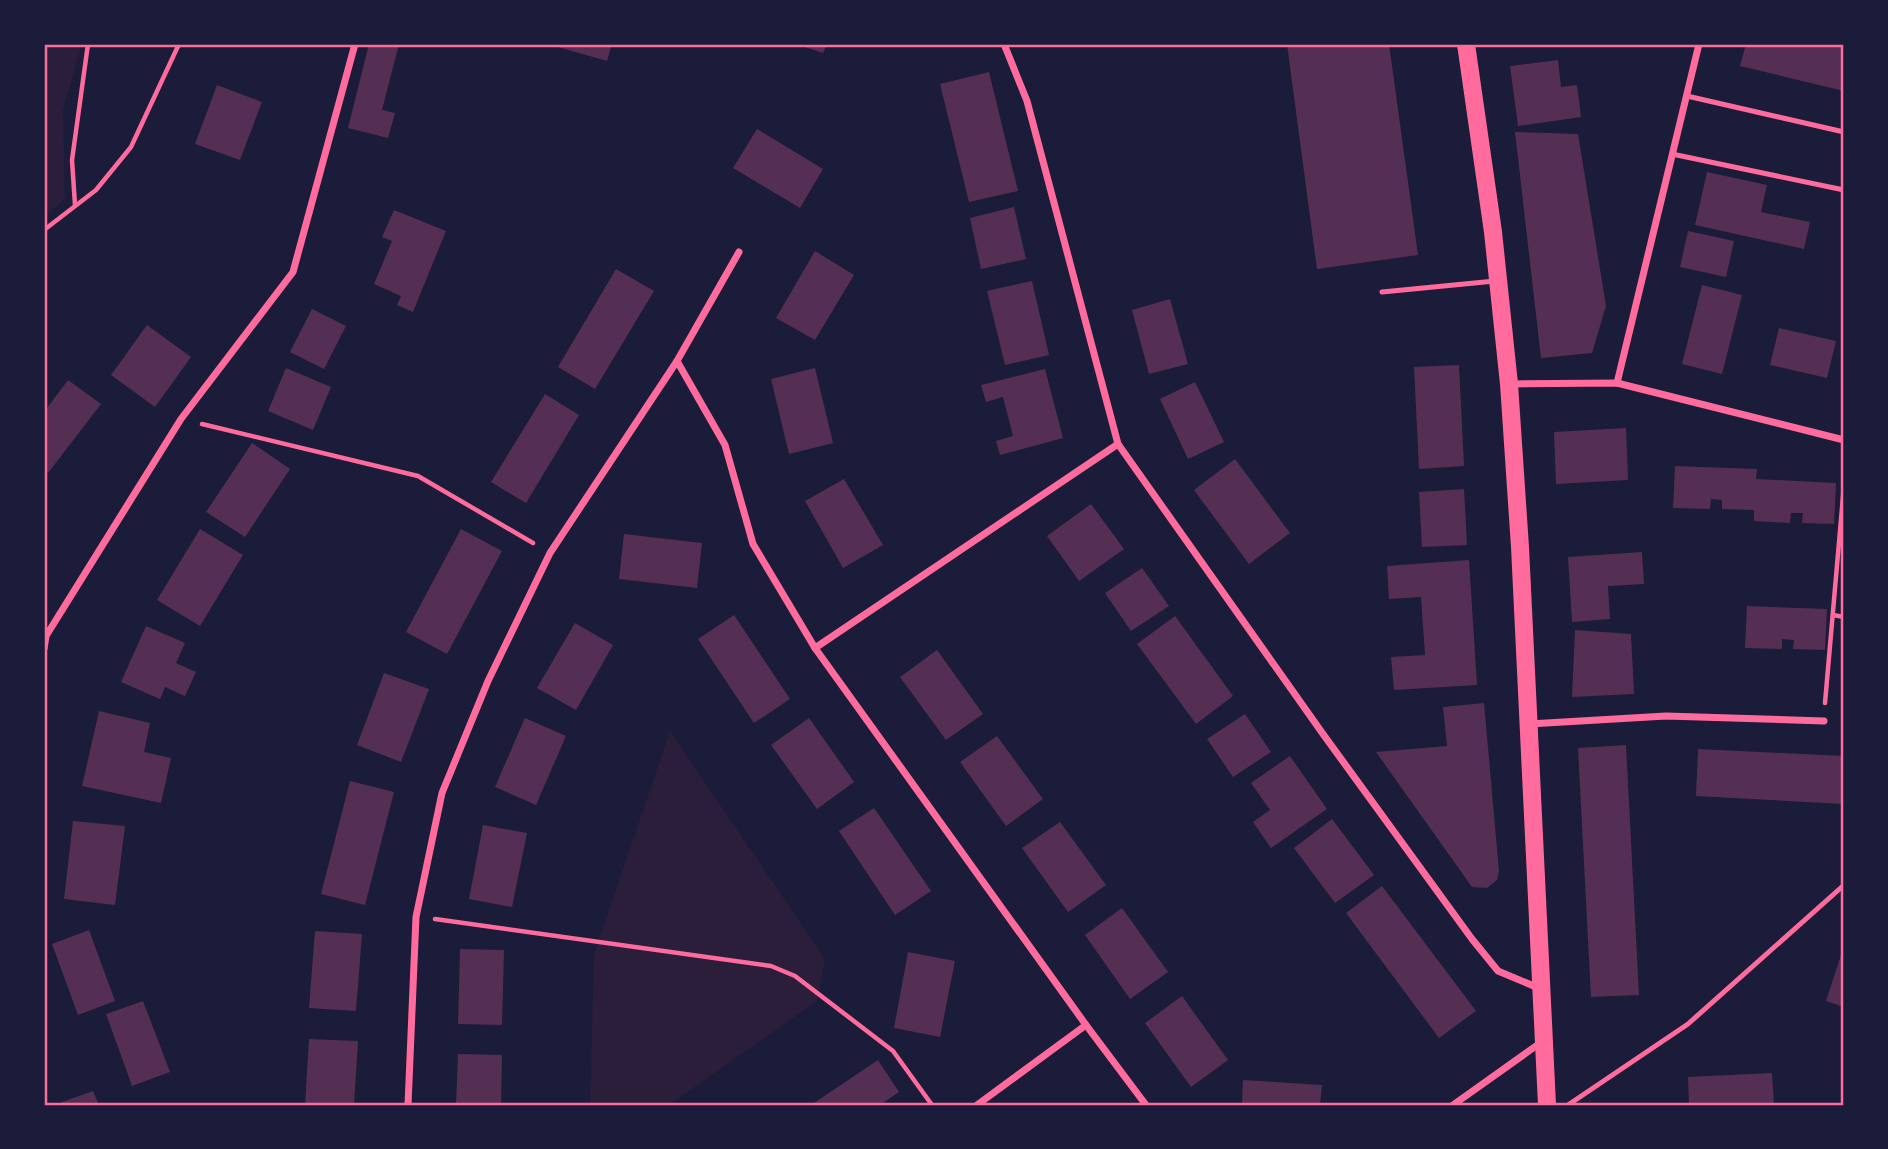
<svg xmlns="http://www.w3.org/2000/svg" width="1888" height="1149" font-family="Raleway,sans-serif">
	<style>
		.green { fill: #2a1e3b }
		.building { fill: #542f53 }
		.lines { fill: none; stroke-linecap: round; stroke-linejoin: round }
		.path { stroke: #ff6b9d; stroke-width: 4.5 }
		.service { stroke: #ff6b9d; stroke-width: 5 }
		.minor { stroke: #ff6b9d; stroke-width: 7 }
		.primary { stroke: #ff6b9d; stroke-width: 18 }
		.neatline { fill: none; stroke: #ff6b9d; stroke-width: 2.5 }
	</style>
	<rect width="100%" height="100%" fill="#1b1b3a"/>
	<g class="green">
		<path d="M44,44h38l-19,66 2,89 -21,17z"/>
		<path d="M670,731l155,228 -8,42 -148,104h-79l4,-151z"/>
	</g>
	<g class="building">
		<path d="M369,44h30l-17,66 13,3 -7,25 -40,-10z"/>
		<path d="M559,44h53l-5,17 -49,-14z"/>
		<path d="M796,44h31l-4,9z"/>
		<path d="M1287,44h102l29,211 -101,14z"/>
		<path d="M1746,44h98v47l-104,-25z"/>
		<path d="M1558,60l3,27 16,-2 4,32 -63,9 -8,-60z"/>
		<path d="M989,72l29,119 -49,11 -29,-118z"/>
		<path d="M217,85l45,17 -22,58 -45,-16z"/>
		<path d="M757,129l66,40 -23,39 -67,-40z"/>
		<path d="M1515,132l63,2 28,172 -14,47 -51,5z"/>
		<path d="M1707,172l60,13 -6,27 49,10 -6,27 -109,-24z"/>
		<path d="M1014,207l12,52 -45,10 -11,-51z"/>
		<path d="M394,210l52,21 -33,81 -16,-7 4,-9 -27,-12 18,-43 -10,-4z"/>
		<path d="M1688,231l46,10 -8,36 -46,-10z"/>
		<path d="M815,251l39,24 -39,65 -39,-22z"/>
		<path d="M616,269l38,22 -59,98 -37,-22z"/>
		<path d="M1032,281l17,74 -44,10 -18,-74z"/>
		<path d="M1702,285l40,10 -20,79 -40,-10z"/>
		<path d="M1170,299l18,65 -39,10 -17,-64z"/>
		<path d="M312,309l34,17 -22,43 -34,-17z"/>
		<path d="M147,325l44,32 -36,50 -44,-32z"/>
		<path d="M1779,328l57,13 -9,37 -57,-13z"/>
		<path d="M1459,365l5,101 -45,3 -5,-102z"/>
		<path d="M286,368l45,19 -18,43 -45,-19z"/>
		<path d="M815,368l18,75 -44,11 -18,-75z"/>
		<path d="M1045,369l18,69 -63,17 -4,-14 17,-5 -10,-39 -17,5 -5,-17z"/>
		<path d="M68,380l33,24 -53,69 -4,-3v-58z"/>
		<path d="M1195,382l29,60 -36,17 -28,-60z"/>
		<path d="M545,394l34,21 -53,88 -35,-21z"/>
		<path d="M1626,428l2,52 -72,4 -2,-52z"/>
		<path d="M252,443l38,26 -45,68 -39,-25z"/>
		<path d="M1235,459l55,74 -41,31 -55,-74z"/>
		<path d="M1675,466l82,3 -1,10 80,4 -2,41 -32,-1 1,-10h-12l-1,10 -36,-2v-11l-32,-1v-9l-11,-1 -1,10 -37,-1z"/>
		<path d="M844,479l39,66 -40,23 -38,-67z"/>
		<path d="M1464,489l3,56 -45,2 -3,-55z"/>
		<path d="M1091,504l33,45 -45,32 -32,-45z"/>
		<path d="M200,529l43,26 -43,71 -43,-26z"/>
		<path d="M461,529l41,22 -55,103 -41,-22z"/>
		<path d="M624,534l78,9 -5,45 -78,-9z"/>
		<path d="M1642,552l2,32 -36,2 2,33 -38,3 -4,-65z"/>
		<path d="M1469,560l8,125 -83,5 -3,-33 34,-2 -4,-58 -32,2 -2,-33z"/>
		<path d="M1142,568l27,38 -38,25 -26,-38z"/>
		<path d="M1747,606l80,3 -2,41 -32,-1 1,-9 -12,-1v10l-37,-1z"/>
		<path d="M734,615l56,84 -36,24 -56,-84z"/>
		<path d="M1175,616l58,80 -37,28 -59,-80z"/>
		<path d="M575,623l38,22 -37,65 -39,-22z"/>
		<path d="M146,626l39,17 -9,20 20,9 -11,24 -20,-9 -5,12 -39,-17z"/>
		<path d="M1575,630l56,4 3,60 -62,3z"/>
		<path d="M937,650l46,64 -37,26 -46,-63z"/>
		<path d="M384,673l45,16 -28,73 -44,-17z"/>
		<path d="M1484,703l15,168 -2,9 -10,8 -15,-1 -96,-135 71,-6 -4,-39z"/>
		<path d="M99,711l51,12 -6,29 27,6 -10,45 -79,-17z"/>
		<path d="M1245,714l26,38 -38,25 -26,-38z"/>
		<path d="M525,718l41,18 -30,69 -41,-18z"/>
		<path d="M809,718l45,64 -37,27 -46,-64z"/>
		<path d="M997,736l46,63 -37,27 -46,-64z"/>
		<path d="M1626,745l13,250 -48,2 -13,-249z"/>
		<path d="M1698,749l146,7v48l-148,-8z"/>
		<path d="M1290,756l37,53 -56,39 -18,-26 17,-12 -19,-27z"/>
		<path d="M350,781l44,11 -29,113 -44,-11z"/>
		<path d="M874,808l57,83 -36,24 -56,-84z"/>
		<path d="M1332,819l42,56 -39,28 -41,-55z"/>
		<path d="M73,821l52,5 -10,79 -51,-6z"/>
		<path d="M1060,822l46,63 -38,27 -46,-64z"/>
		<path d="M483,825l44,8 -15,74 -43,-8z"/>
		<path d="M1382,886l94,125 -37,27 -93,-125z"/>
		<path d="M1122,908l46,64 -38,27 -45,-64z"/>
		<path d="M89,930l26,71 -37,14 -26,-71z"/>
		<path d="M315,931l47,3 -6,77 -47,-3z"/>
		<path d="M1844,946v61l-18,-6z"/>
		<path d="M460,949l44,1 -2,75 -44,-1z"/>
		<path d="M908,952l47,9 -15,76 -46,-9z"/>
		<path d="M1182,996l46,64 -37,27 -46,-64z"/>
		<path d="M143,1001l27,71 -38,14 -26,-72z"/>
		<path d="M309,1039l49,2 -4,64h-49z"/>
		<path d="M458,1054l44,1 -1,50h-45z"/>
		<path d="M878,1060l21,32 -19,13h-69z"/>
		<path d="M1772,1073l2,32h-85l-1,-28z"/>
		<path d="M1243,1080l79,5 -2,20h-78z"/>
		<path d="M93,1091l6,14h-45z"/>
	</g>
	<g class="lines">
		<g class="path">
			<path d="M75,205l-3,-45 16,-116"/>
			<path d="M44,230l52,-40 35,-43 48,-103"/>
			<path d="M202,424l216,52 115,67"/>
			<path d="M1833,615l11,2"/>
			<path d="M1825,703l19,-218"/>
			<path d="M435,919l336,47 24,10 98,75 39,54"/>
		</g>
		<g class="service">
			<path d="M1687,96l157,36"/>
			<path d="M1672,154l172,36"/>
			<path d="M1382,292l113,-11"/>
			<path d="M1568,1105l120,-81 156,-139"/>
		</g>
		<g class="minor">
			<path d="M1004,44l23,57 91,343 205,290 149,205 26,32 43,18"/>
			<path d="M677,361l48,84 28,99 62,104 271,377 60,80"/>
			<path d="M1617,383l82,-339"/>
			<path d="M1510,384l107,-1 227,57"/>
			<path d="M815,648l303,-204"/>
			<path d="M44,649l2,-13 135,-217 112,-147 62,-228"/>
			<path d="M1529,724l137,-8 158,5"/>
			<path d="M408,1105l8,-188 26,-124 46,-112 62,-128 127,-192 62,-109"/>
			<path d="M977,1105l109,-80"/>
			<path d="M1453,1105l90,-64"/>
		</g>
		<path class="primary" d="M1466,44l27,188 16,152 11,163 27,558"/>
	</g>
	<rect width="1888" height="1149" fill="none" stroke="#1b1b3a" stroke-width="91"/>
	<rect x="46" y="46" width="1796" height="1058" class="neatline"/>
</svg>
